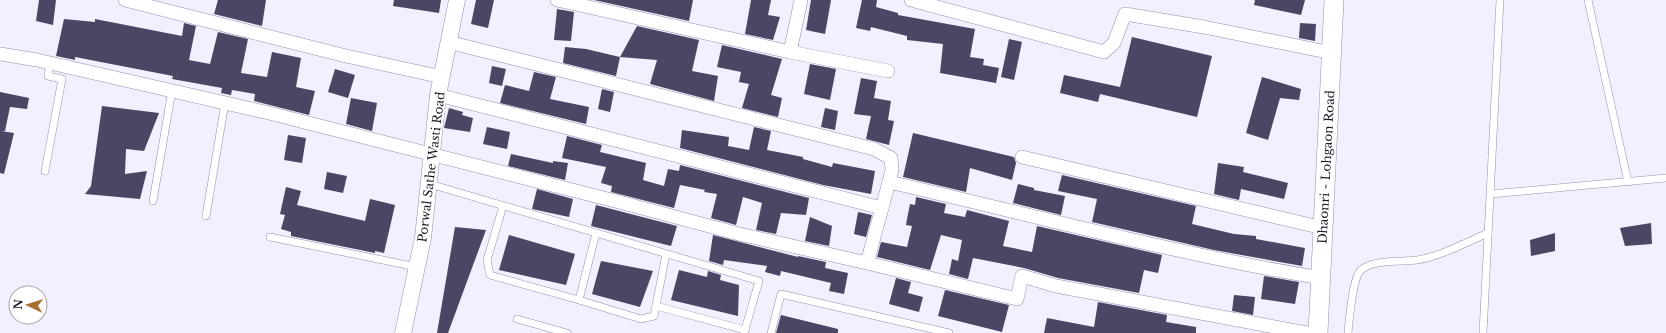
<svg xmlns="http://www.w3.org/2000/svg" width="1666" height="333" font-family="'Libre Baskerville',serif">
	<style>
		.building { fill: #4c4664 }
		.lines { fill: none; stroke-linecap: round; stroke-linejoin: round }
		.service-casing { stroke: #958fb0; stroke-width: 8 }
		.minor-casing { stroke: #958fb0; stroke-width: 14 }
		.tertiary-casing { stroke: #958fb0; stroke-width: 17 }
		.secondary-casing { stroke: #958fb0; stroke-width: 20 }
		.service { stroke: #fff; stroke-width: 7 }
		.minor { stroke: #fff; stroke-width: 13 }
		.tertiary { stroke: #fff; stroke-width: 16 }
		.secondary { stroke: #fff; stroke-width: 19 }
		.labels { text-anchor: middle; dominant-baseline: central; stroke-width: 4; stroke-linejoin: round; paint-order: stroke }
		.street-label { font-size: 12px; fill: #1b1825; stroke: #fff }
	</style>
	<rect width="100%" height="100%" fill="#f2effe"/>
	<g class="building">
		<path d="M39,0h17l-3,25 -17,-4z"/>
		<path d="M218,0h48l-4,26 -48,-12z"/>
		<path d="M394,0h47l-2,13 -46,-7z"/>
		<path d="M476,0h18l-6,28 -17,-4z"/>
		<path d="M594,0h99l-4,21z"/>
		<path d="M751,0h20l-3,15 12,2 -7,23 -28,-6z"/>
		<path d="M811,0h20l-6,34 -19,-4z"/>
		<path d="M862,0h15l-1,7 22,6v2l77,14 -5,28 14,2 -1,6 16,3 -3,15 -56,-10 3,-29 -36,-4v-4l-36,-9 -1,4 -14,-3z"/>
		<path d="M1255,0h50l-4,15 -47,-10z"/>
		<path d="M557,9l17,3 -3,29 -17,-1z"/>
		<path d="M64,19l31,3v-3l87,17 2,-13 12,3 -7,34 21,4 8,-32 30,7 -7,34 26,4 5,-25 29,6 -5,29 19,4 -6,24 -55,-14 1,-7 -23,-4 -1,5 -10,-2 1,-5 -50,-9 1,-3 -98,-19v3l-19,-4z"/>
		<path d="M1300,23l16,1 -1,17 -16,-3z"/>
		<path d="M637,26l62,14 -7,31 26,5 -4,25 -64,-17 7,-24 -37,-3z"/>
		<path d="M1132,37l80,19 -15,61 -97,-23 -2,8 -38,-9 4,-18 56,12z"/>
		<path d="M1009,39l13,3 -8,38 -13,-3z"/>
		<path d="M722,45l60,14 -11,36 11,3 -4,19 -36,-9 7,-24 -10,-2 2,-10 -24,-5z"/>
		<path d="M565,47l21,2 34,8 -4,19 -53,-13z"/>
		<path d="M810,64l26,5 -6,31 -26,-6z"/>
		<path d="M492,66l14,3 -4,17 -13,-3z"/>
		<path d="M335,69l20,6 -7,23 -20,-6z"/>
		<path d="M534,72l22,5 -6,22 39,8 -3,17 -86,-21 5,-18 24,6z"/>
		<path d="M1262,77l39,12 -2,11 -19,-2 -12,42 -22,-7z"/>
		<path d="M861,78l16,3 -3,17 17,3 -3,19 6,1 -5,24 -23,-6 5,-23 -17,-2z"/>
		<path d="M602,89l12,3 -4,20 -12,-3z"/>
		<path d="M0,92l29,6 -2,11 -17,-2 -5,24h-4l13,2 -10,41 -4,-1z"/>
		<path d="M351,98l26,5 -5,28 -26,-7z"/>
		<path d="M102,106l57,7 -15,38 -18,-2 -1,25 22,-3 -7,28 -55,-5 6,-8z"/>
		<path d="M449,108l14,4 -1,3 11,3 -3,14 -26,-4z"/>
		<path d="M825,108l13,3 -3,19 -14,-3z"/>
		<path d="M487,127l23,5 -3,17 -24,-5z"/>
		<path d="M754,127l17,4 -4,19 36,7v2l29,8 1,-4 42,8 -4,23 -48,-9 -143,-37 2,-18 47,7 -1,9 21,4z"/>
		<path d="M913,133l101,24 2,6 -4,17 -42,-12 -4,24 -63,-15z"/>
		<path d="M288,135l18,3 -4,25 -18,-3z"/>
		<path d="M567,136l35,9 -2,7 46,11 -3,17 21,6 4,-17 11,2 1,-6 129,33 -3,17 -25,-2 -5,21 -20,-4 6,-27 -19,-6 -7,28 -25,-7 6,-24 -13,-2 1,-2 -25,-5 -6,23 -63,-16 1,-6 -11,-3 5,-16 -44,-9z"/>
		<path d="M511,154l42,9v-2l15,2 -3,17 -57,-14z"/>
		<path d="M1218,163l26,4 -1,5 45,11 -4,16 -43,-10 -2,11 -25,-6z"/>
		<path d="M327,172l20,4 -4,17 -19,-4z"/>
		<path d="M1062,175l134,31 -4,18 42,10 22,2v3l49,9 -3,18 -88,-16 -122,-28 5,-23 -39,-8z"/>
		<path d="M1018,184l16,4v2l31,6 -4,19 -48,-12z"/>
		<path d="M286,187l15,4 -4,14 68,16 5,-22 25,6 -11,48 -9,-2v2l-84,-17v-4l-10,-3 4,-14 -5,-1z"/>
		<path d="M537,189l36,10 -4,18 -37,-8z"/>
		<path d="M916,197l30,7 -2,9 21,4 2,-7 42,11 -6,25 29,6 5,-26 125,29 -4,18 -14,-3 -5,23 -81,-15 -34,-10 -51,-10 -5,21 -19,-5 3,-15 6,2 4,-21 -21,-5 -11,35 -53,-13 4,-15 26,5 5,-21 -6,-1 1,-6 3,-15 5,1z"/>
		<path d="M596,205l81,21 -6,20 -80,-20z"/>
		<path d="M858,212l14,3 -6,22 -12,-3z"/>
		<path d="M810,217l22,9 -3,20 -24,-5z"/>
		<path d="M1651,223l1,21 -27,2 -5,-18z"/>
		<path d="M455,227l31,3 -38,103h-11z"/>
		<path d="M1555,233v18l-24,5 -1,-16z"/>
		<path d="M509,235l66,19 -9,31 -67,-15z"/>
		<path d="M713,235l85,22v-1l28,6 -1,6 23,5 -4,21 -15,-3 2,-8 -50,-12 -1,5 -15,-4 2,-6 -43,-6 -1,5 -14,-4z"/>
		<path d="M601,261l52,10 -13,36 -48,-13z"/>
		<path d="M679,270l28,7 1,-6 13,4 -1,5 19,5 -1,31 -67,-16z"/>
		<path d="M1264,276l35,6 -4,22 -34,-5z"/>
		<path d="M896,278l15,4 -3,11 15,4 -4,15 -30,-8z"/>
		<path d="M945,290l64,15 -7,27 -64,-16z"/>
		<path d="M1234,295l21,2 -2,18 -21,-4z"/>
		<path d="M1098,302l69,13 -1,7 30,5v6h-152l3,-15 47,9z"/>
		<path d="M781,315l57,14v4h-62z"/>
	</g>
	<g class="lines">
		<defs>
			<g id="service">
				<path d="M1588,0l40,182"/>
				<path d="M45,171l17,-92 -14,-3 2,-13"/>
				<path d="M430,184l329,97 -15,52"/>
				<path d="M1491,194l175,-16"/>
				<path d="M153,201l19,-111"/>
				<path d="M503,206l-16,54 3,15 89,25 17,-67"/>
				<path d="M206,216l19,-113"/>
				<path d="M270,237l147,30"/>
				<path d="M579,300l62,19 13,-3 12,-62"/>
				<path d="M656,306l89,24"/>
				<path d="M517,319l50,14"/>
				<path d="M771,333l10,-39 168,39"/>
				<path d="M1348,333c1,-12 5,-54 12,-62 11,-12 42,-9 57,-11 22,-3 50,-18 71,-27"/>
				<path d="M1483,333l17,-333"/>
			</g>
			<g id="minor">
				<path d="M125,0l221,56 96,21"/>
				<path d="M557,0l233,52 11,-52"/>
				<path d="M911,0l193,52 10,-9 11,-29 79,13 128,26"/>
				<path d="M448,42l426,107 17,9 1,12 -3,12"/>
				<path d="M790,52l98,19"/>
				<path d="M0,54l37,6 232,53 358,91 112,30 128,29 15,-55"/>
				<path d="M438,95l444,113 7,-26c144,33 286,72 432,96"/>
				<path d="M1022,157l301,71"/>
				<path d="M867,263l150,36 5,-23 34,10 251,47"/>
			</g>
			<path id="tertiary" d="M403,333l20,-95 15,-143 19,-95"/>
			<path id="secondary" d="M1318,333l16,-333"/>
		</defs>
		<use href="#service" class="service-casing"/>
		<use href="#minor" class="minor-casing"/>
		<use href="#tertiary" class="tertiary-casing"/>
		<use href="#secondary" class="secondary-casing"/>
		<use href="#service" class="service"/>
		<use href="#minor" class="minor"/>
		<use href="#tertiary" class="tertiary"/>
		<use href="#secondary" class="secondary"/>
	</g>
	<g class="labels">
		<g class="street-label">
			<text transform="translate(431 167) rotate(-83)">Porwal Sathe Wasti Road</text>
			<text transform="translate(1326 167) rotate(-87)">Dhaonri - Lohgaon Road</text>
		</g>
	</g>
	<g transform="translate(28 305) rotate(274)"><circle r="19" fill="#ffffff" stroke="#a4a3a8"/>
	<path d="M0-3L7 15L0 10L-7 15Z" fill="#a96d2f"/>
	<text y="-6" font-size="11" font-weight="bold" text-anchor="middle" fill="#1b1825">N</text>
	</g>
</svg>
